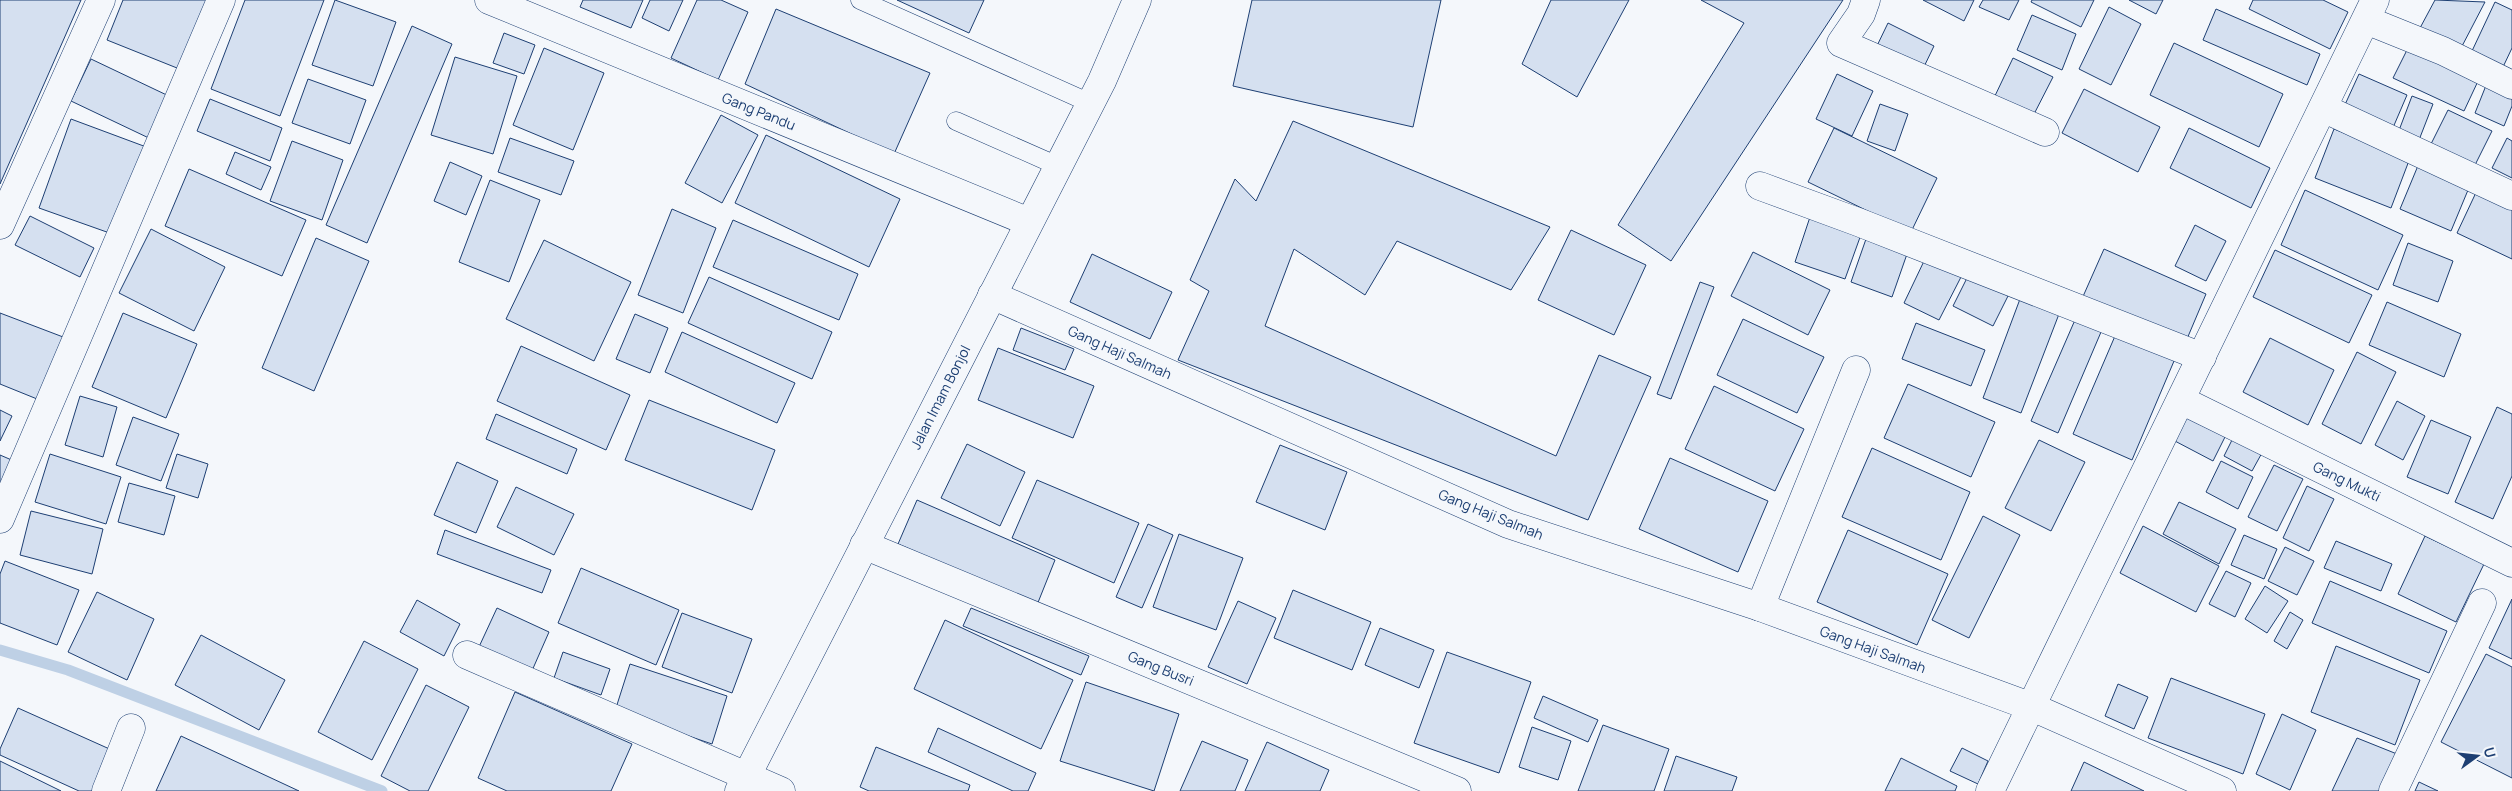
<svg xmlns="http://www.w3.org/2000/svg" width="2512" height="791" font-family="Manrope,sans-serif">
	<style>
		.lines { fill: none; stroke-linecap: round; stroke-linejoin: round }
		.stream { stroke: #bed0e5; stroke-width: 11 }
		.building { fill: #d5e0f0; stroke: #1d3f73 }
		.service-casing { stroke: #1d3f73; stroke-width: 19 }
		.minor-casing { stroke: #1d3f73; stroke-width: 29 }
		.secondary-casing { stroke: #1d3f73; stroke-width: 29 }
		.service { stroke: #f4f7fb; stroke-width: 18 }
		.minor { stroke: #f4f7fb; stroke-width: 28 }
		.secondary { stroke: #f4f7fb; stroke-width: 28 }
		.labels { text-anchor: middle; dominant-baseline: central; stroke-width: 4; stroke-linejoin: round; paint-order: stroke }
		.street-label { font-size: 14px; fill: #1d3f73; stroke: #f4f7fb }
	</style>
	<rect width="100%" height="100%" fill="#f4f7fb"/>
	<g class="lines">
		<path class="stream" d="M0,650l68,20 314,121"/>
	</g>
	<g class="building">
		<path d="M0,0h81l-81,184z"/>
		<path d="M123,0h87l-28,70 -75,-30z"/>
		<path d="M245,0h79l-44,116 -69,-27z"/>
		<path d="M335,0l61,22 -23,64 -61,-21z"/>
		<path d="M583,0h60l-12,28 -51,-21z"/>
		<path d="M650,0h33l-14,31 -27,-13z"/>
		<path d="M697,0h24l27,12 -30,68 -47,-22z"/>
		<path d="M897,0h87l-15,33z"/>
		<path d="M1252,0h189l-28,127 -180,-41z"/>
		<path d="M1551,0h78l-52,97 -55,-33z"/>
		<path d="M1701,0h142l-172,261 -53,-36 126,-202z"/>
		<path d="M1923,0h51l-10,21z"/>
		<path d="M1983,0h36l-10,20 -30,-13z"/>
		<path d="M2032,0h62l-13,27 -50,-25z"/>
		<path d="M2129,0h34l-7,14z"/>
		<path d="M2253,0h70l25,12 -18,37 -81,-40z"/>
		<path d="M2435,0l50,2 -25,48 -40,-22z"/>
		<path d="M2495,2l17,8v38l-9,19 -31,-16z"/>
		<path d="M2109,7l32,17 -30,61 -32,-16z"/>
		<path d="M776,9l154,64 -36,81 -149,-70z"/>
		<path d="M2216,9l104,45 -13,31 -104,-45z"/>
		<path d="M2032,15l44,19 -14,36 -45,-20z"/>
		<path d="M1888,23l46,23 -14,29 -46,-23z"/>
		<path d="M412,26l40,18 -85,199 -41,-18z"/>
		<path d="M504,33l31,12 -11,29 -31,-11z"/>
		<path d="M2174,43l109,51 -24,53 -109,-52z"/>
		<path d="M2409,46l70,33 -15,32 -71,-33z"/>
		<path d="M544,48l60,25 -31,77 -60,-25z"/>
		<path d="M455,57l62,19 -24,78 -62,-19z"/>
		<path d="M2013,58l40,19 -22,43 -38,-20z"/>
		<path d="M91,59l82,39 -20,42 -82,-39z"/>
		<path d="M1837,74l36,17 -21,45 -36,-17z"/>
		<path d="M2359,74l48,21 -15,35 -49,-21z"/>
		<path d="M308,79l58,21 -16,44 -58,-21z"/>
		<path d="M2487,83l25,10v13l-8,20 -29,-13z"/>
		<path d="M2084,89l76,38 -22,45 -76,-39z"/>
		<path d="M2412,96l21,8 -14,36 -21,-7z"/>
		<path d="M210,99l72,29 -12,33 -73,-30z"/>
		<path d="M1880,104l28,10 -13,37 -28,-10z"/>
		<path d="M2448,110l44,21 -17,34 -44,-21z"/>
		<path d="M721,115l37,20 -36,68 -37,-20z"/>
		<path d="M71,119l78,29 -31,88 -79,-28z"/>
		<path d="M1293,121l257,106 -39,63 -114,-49 -32,54 -71,-46 -29,77 291,130 43,-101 52,22 -63,143 -410,-160 31,-69 -19,-11 45,-101 21,22z"/>
		<path d="M1834,128l103,50 -26,54 -103,-50z"/>
		<path d="M2189,128l81,40 -19,40 -81,-40z"/>
		<path d="M2334,129l76,29 -19,50 -76,-30z"/>
		<path d="M766,135l134,64 -31,68 -134,-64z"/>
		<path d="M510,138l64,23 -13,34 -63,-23z"/>
		<path d="M2507,138l5,3v37l-20,-10z"/>
		<path d="M292,141l51,19 -21,60 -52,-19z"/>
		<path d="M235,152l36,15 -10,23 -35,-16z"/>
		<path d="M2422,156l51,22 -22,53 -51,-22z"/>
		<path d="M450,162l32,14 -16,39 -32,-14z"/>
		<path d="M189,169l117,51 -24,56 -117,-50z"/>
		<path d="M490,180l50,20 -31,82 -50,-20z"/>
		<path d="M2480,184l32,16v59l-55,-26z"/>
		<path d="M2305,190l98,45 -25,55 -97,-45z"/>
		<path d="M672,209l44,19 -33,85 -45,-18z"/>
		<path d="M1812,211l51,18 -18,50 -50,-17z"/>
		<path d="M30,216l64,32 -14,29 -65,-32z"/>
		<path d="M733,220l125,54 -19,46 -126,-53z"/>
		<path d="M2195,225l31,16 -20,40 -31,-15z"/>
		<path d="M151,229l74,38 -31,64 -75,-38z"/>
		<path d="M1571,230l75,35 -32,70 -76,-35z"/>
		<path d="M316,238l53,23 -55,130 -52,-23z"/>
		<path d="M1866,239l41,15 -15,43 -41,-15z"/>
		<path d="M544,240l87,42 -37,79 -88,-42z"/>
		<path d="M2408,243l45,18 -15,41 -45,-17z"/>
		<path d="M2104,249l102,45 -22,52 -103,-45z"/>
		<path d="M2275,250l97,45 -23,48 -96,-46z"/>
		<path d="M1753,252l77,38 -22,45 -77,-39z"/>
		<path d="M1092,254l80,38 -22,47 -80,-37z"/>
		<path d="M1925,259l36,18 -22,43 -35,-17z"/>
		<path d="M1971,270l40,20 -18,36 -40,-20z"/>
		<path d="M709,277l123,55 -20,47 -124,-56z"/>
		<path d="M1700,282l14,5 -43,112 -14,-5z"/>
		<path d="M2020,299l39,15 -38,99 -38,-15z"/>
		<path d="M2387,302l74,32 -17,43 -75,-32z"/>
		<path d="M0,313l71,27 -24,63 -47,-19z"/>
		<path d="M123,313l74,31 -31,74 -74,-31z"/>
		<path d="M2078,313l26,12 -46,108 -27,-12z"/>
		<path d="M635,314l33,14 -18,45 -34,-14z"/>
		<path d="M1743,319l81,38 -27,56 -80,-38z"/>
		<path d="M1916,323l69,27 -14,36 -69,-27z"/>
		<path d="M1021,328l53,21 -9,21 -52,-20z"/>
		<path d="M2118,329l59,25 -45,106 -59,-26z"/>
		<path d="M682,332l113,51 -18,40 -112,-51z"/>
		<path d="M2270,338l64,32 -26,55 -65,-33z"/>
		<path d="M521,346l109,49 -24,55 -109,-49z"/>
		<path d="M998,348l96,38 -21,52 -95,-38z"/>
		<path d="M2357,352l39,20 -35,72 -39,-20z"/>
		<path d="M1908,384l87,38 -24,55 -87,-39z"/>
		<path d="M1714,386l90,43 -29,62 -90,-42z"/>
		<path d="M80,396l37,11 -14,50 -38,-12z"/>
		<path d="M649,400l126,50 -23,60 -127,-50z"/>
		<path d="M2397,401l28,15 -22,44 -28,-15z"/>
		<path d="M2497,407l15,7v62l-19,43 -38,-17z"/>
		<path d="M0,410l12,6 -12,25z"/>
		<path d="M2189,410l39,21 -15,30 -40,-21z"/>
		<path d="M496,414l81,35 -10,25 -81,-35z"/>
		<path d="M133,417l46,17 -18,47 -45,-16z"/>
		<path d="M2431,420l40,17 -23,57 -41,-17z"/>
		<path d="M2234,436l29,15 -11,20 -28,-15z"/>
		<path d="M2039,440l46,22 -34,69 -46,-23z"/>
		<path d="M967,444l58,28 -25,54 -59,-28z"/>
		<path d="M1280,445l67,27 -22,58 -69,-28z"/>
		<path d="M1872,448l98,44 -29,68 -99,-43z"/>
		<path d="M50,454l71,23 -15,47 -71,-22z"/>
		<path d="M177,454l31,10 -10,34 -32,-10z"/>
		<path d="M0,455l21,9 -21,49z"/>
		<path d="M1670,458l98,43 -30,71 -99,-43z"/>
		<path d="M2221,461l32,16 -15,32 -32,-17z"/>
		<path d="M457,462l41,19 -22,52 -42,-18z"/>
		<path d="M2274,465l29,14 -26,52 -29,-14z"/>
		<path d="M1037,480l102,43 -25,60 -102,-45z"/>
		<path d="M129,483l46,13 -11,39 -46,-13z"/>
		<path d="M2307,486l27,13 -25,52 -26,-13z"/>
		<path d="M516,487l58,27 -20,41 -57,-28z"/>
		<path d="M917,500l138,60 -18,45 -139,-61z"/>
		<path d="M2179,502l57,27 -17,35 -56,-30z"/>
		<path d="M31,511l72,18 -11,45 -72,-19z"/>
		<path d="M1983,516l37,19 -51,103 -37,-18z"/>
		<path d="M1148,524l25,11 -31,73 -26,-11z"/>
		<path d="M2143,526l76,40 -23,46 -76,-39z"/>
		<path d="M445,530l106,40 -9,23 -105,-39z"/>
		<path d="M1848,530l100,44 -31,71 -100,-43z"/>
		<path d="M1179,534l64,24 -27,72 -63,-23z"/>
		<path d="M2244,535l33,14 -13,30 -33,-14z"/>
		<path d="M2425,536l59,28 -28,58 -58,-28z"/>
		<path d="M2336,541l56,23 -11,27 -57,-23z"/>
		<path d="M2285,547l29,14 -17,34 -29,-14z"/>
		<path d="M5,561l74,29 -22,55 -57,-22v-49z"/>
		<path d="M581,568l98,42 -23,55 -98,-42z"/>
		<path d="M2226,571l25,12 -16,34 -26,-13z"/>
		<path d="M2330,581l117,50 -18,42 -117,-50z"/>
		<path d="M2265,586l23,15 -21,32 -22,-14z"/>
		<path d="M1293,590l78,32 -19,48 -78,-32z"/>
		<path d="M97,592l57,27 -27,61 -59,-28z"/>
		<path d="M2512,599v60l-23,-11z"/>
		<path d="M417,600l43,24 -16,32 -44,-24z"/>
		<path d="M1238,601l38,17 -29,66 -39,-17z"/>
		<path d="M497,608l52,24 -18,41 -53,-24z"/>
		<path d="M971,608l118,48 -8,19 -118,-49z"/>
		<path d="M2290,612l13,8 -16,29 -13,-8z"/>
		<path d="M682,613l70,26 -20,54 -70,-26z"/>
		<path d="M945,620l128,60 -32,69 -127,-60z"/>
		<path d="M1380,628l54,22 -15,38 -54,-23z"/>
		<path d="M201,635l84,45 -26,50 -84,-45z"/>
		<path d="M364,641l54,28 -46,91 -54,-28z"/>
		<path d="M2336,646l84,34 -25,65 -84,-33z"/>
		<path d="M563,652l47,17 -9,26 -47,-17z"/>
		<path d="M1447,652l84,30 -32,91 -85,-30z"/>
		<path d="M2486,654l26,13v111l-71,-36z"/>
		<path d="M630,664l97,32 -15,48 -97,-33z"/>
		<path d="M2171,678l94,36 -22,60 -95,-36z"/>
		<path d="M1086,682l93,32 -25,77 -94,-30z"/>
		<path d="M2118,684l30,13 -14,32 -29,-13z"/>
		<path d="M426,685l43,22 -41,84h-18l-29,-15z"/>
		<path d="M515,692l117,52 -21,47h-104l-29,-13z"/>
		<path d="M1543,696l55,24 -10,22 -54,-24z"/>
		<path d="M18,708l96,43 -18,40h-17l-79,-36v-6z"/>
		<path d="M2282,714l34,16 -26,60 -34,-16z"/>
		<path d="M1603,725l66,24 -15,42h-76z"/>
		<path d="M1532,727l39,14 -13,39 -39,-13z"/>
		<path d="M938,728l98,45 -8,18h-15l-85,-39z"/>
		<path d="M181,736l118,55h-143z"/>
		<path d="M2357,738l40,16 -16,37h-49z"/>
		<path d="M1202,741l46,19 -13,31h-55z"/>
		<path d="M1267,742l62,28 -9,21h-75z"/>
		<path d="M876,747l94,38 -2,6h-99l-9,-4z"/>
		<path d="M1962,748l26,13 -10,23 -28,-13z"/>
		<path d="M1676,756l61,21 -5,14h-68z"/>
		<path d="M1901,758l56,28 -2,5h-70z"/>
		<path d="M0,761l61,30h-61z"/>
		<path d="M2084,762l60,29h-73z"/>
		<path d="M2419,782l19,9h-23z"/>
	</g>
	<g class="lines">
		<defs>
			<g id="service">
				<path d="M860,0l230,103"/>
				<path d="M956,121l102,45"/>
			</g>
			<g id="minor">
				<path d="M489,0l540,222"/>
				<path d="M1866,0l-5,14 -20,29 204,89"/>
				<path d="M2366,20l77,31 69,34"/>
				<path d="M2323,108l189,88"/>
				<path d="M1760,186l98,36 344,135"/>
				<path d="M0,225l101,-225"/>
				<path d="M992,295l516,229 252,83 272,100 190,84"/>
				<path d="M2181,400l331,163"/>
				<path d="M0,519l221,-519"/>
				<path d="M864,545l593,246"/>
				<path d="M1760,607l96,-237"/>
				<path d="M467,655l314,136"/>
				<path d="M106,791l25,-63"/>
				<path d="M1990,791l385,-791"/>
				<path d="M2393,791l89,-188"/>
			</g>
			<path id="secondary" d="M739,791l363,-710 35,-81"/>
		</defs>
		<use href="#service" class="service-casing"/>
		<use href="#minor" class="minor-casing"/>
		<use href="#secondary" class="secondary-casing"/>
		<use href="#service" class="service"/>
		<use href="#minor" class="minor"/>
		<use href="#secondary" class="secondary"/>
	</g>
	<g class="labels">
		<g class="street-label">
			<text transform="translate(759 111) rotate(22)">Gang Pandu</text>
			<text transform="translate(1120 352) rotate(24)">Gang Haji Salmah</text>
			<text transform="translate(940 397) rotate(-63)">Jalan Imam Bonjol</text>
			<text transform="translate(2347 481) rotate(26)">Gang Mukti</text>
			<text transform="translate(1491 514) rotate(22)">Gang Haji Salmah</text>
			<text transform="translate(1873 649) rotate(20)">Gang Haji Salmah</text>
			<text transform="translate(1161 668) rotate(22)">Gang Busri</text>
		</g>
	</g>
	<g transform="translate(2477 756) rotate(75)" stroke="#f4f7fb" stroke-width="4" paint-order="stroke">
	<path d="M0-4L9 19L0 12L-9 19Z" fill="#1d3f73"/>
	<text y="-8" font-size="14" font-weight="bold" text-anchor="middle" fill="#1d3f73">U</text>
	</g>
</svg>
